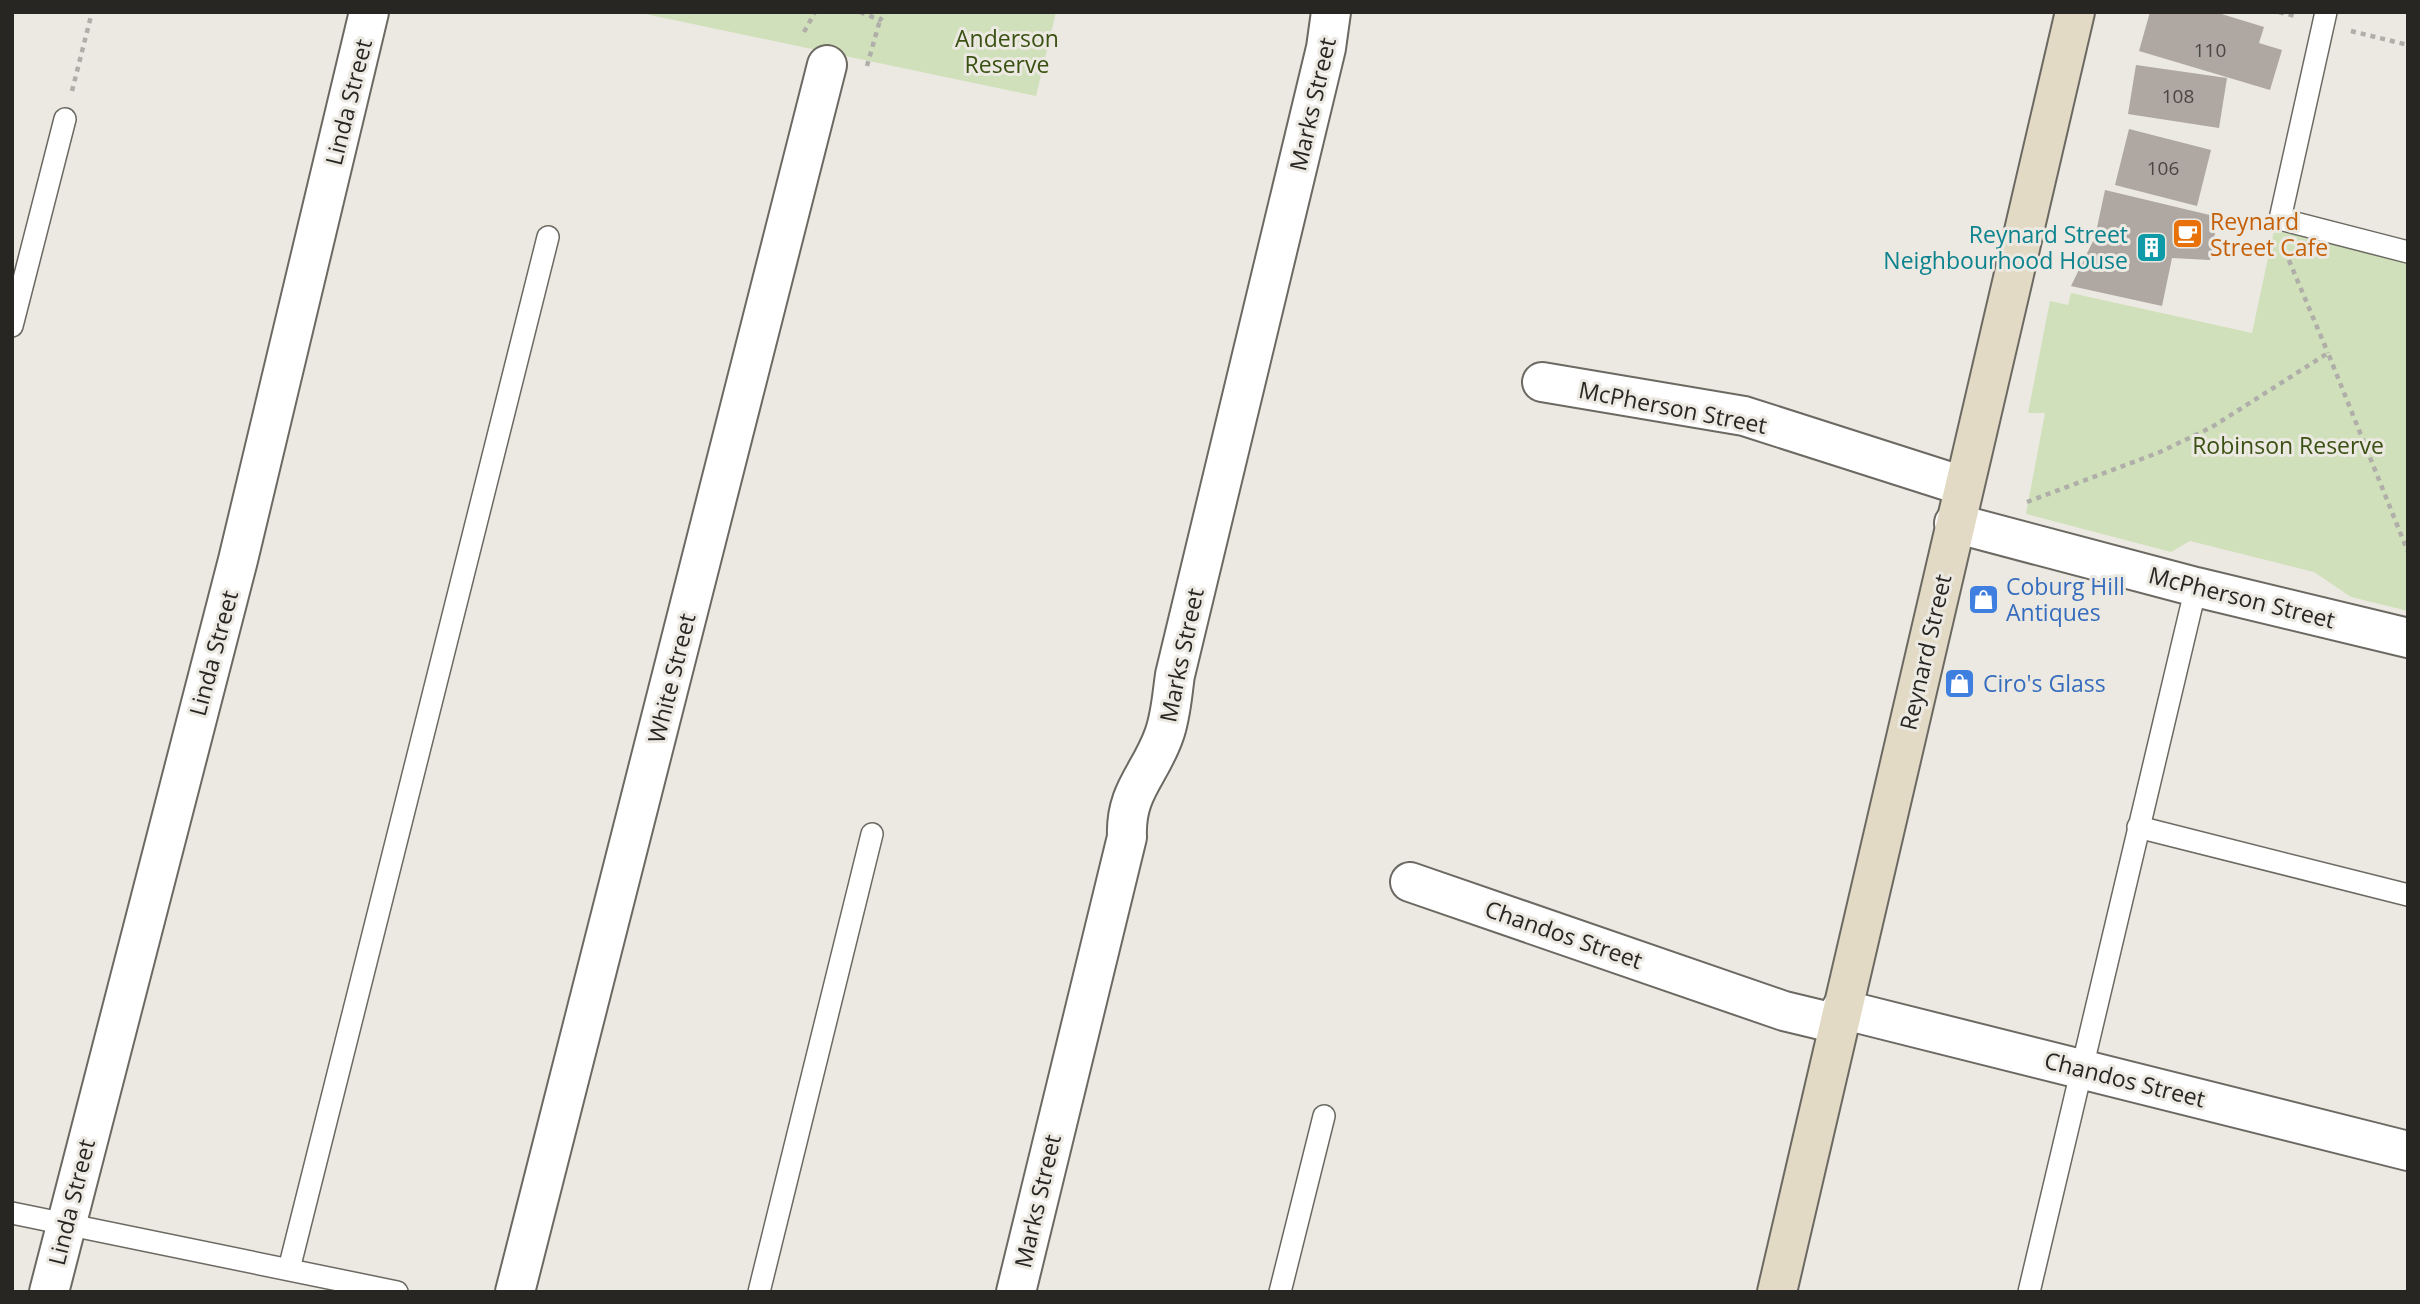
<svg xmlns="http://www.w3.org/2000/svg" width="2420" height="1304" font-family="'Open Sans',sans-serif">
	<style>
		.green { fill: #d0e0bb }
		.building { fill: #aea7a2 }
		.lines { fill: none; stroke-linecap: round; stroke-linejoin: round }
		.lane-casing { stroke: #6b6962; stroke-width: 24 }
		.street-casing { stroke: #6b6962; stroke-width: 42 }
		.secondary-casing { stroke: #6b6962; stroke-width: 42 }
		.path { stroke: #b0aea8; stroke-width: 4.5; stroke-dasharray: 5 5; stroke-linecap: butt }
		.lane { stroke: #fff; stroke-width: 21 }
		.street { stroke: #fff; stroke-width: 38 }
		.secondary { stroke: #e3dac5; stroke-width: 38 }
		.labels { text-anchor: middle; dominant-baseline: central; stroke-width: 6; stroke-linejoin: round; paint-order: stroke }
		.number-label { font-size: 19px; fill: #494643 }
		.park-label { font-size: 23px; fill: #3b5113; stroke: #ebe9e1 }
		.street-label { font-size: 23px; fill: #272623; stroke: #ebe9e1 }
		.food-label { font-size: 23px; fill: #c56008; stroke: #ebe9e1; text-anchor: start }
		.culture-label { font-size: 23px; fill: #0d838f; stroke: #ebe9e1; text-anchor: end }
		.shop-label { font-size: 23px; fill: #366cbe; stroke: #ebe9e1; text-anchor: start }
	</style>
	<rect width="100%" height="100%" fill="#ebe9e1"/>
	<g class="green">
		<path d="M636,12h420l-20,84z"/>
		<path d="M2274,230l134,33v348l-57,-14 -37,-25 -124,-31 -19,11 -145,-38 19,-101h-17l22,-112 18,4 3,-12 181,40z"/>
	</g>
	<g class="building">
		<path d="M2150,12h65l49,15 -5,16 23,7 -12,40 -131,-39z"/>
		<path d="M2136,65l91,13 -8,50 -91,-14z"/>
		<path d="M2129,129l82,21 -14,56 -82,-21z"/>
		<path d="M2105,190l113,27 -8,43 -38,-2 -10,48 -91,-20 24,-49z"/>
	</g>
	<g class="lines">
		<defs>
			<g id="lane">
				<path d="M2326,12l-46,207 128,33"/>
				<path d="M12,326l53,-207"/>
				<path d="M2138,827l270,68"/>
				<path d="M12,1213l385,79"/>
				<path d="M289,1269l259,-1032"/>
				<path d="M759,1292l113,-458"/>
				<path d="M1280,1292l44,-176"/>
				<path d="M2029,1292l167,-705"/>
			</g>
			<g id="street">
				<path d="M1542,382l202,34 219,70"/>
				<path d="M1954,523l242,64 212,51"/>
				<path d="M1410,882l374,129 54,13"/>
				<path d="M1841,1009l567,142"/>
				<path d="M49,1292l189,-732 131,-548"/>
				<path d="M515,1292l312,-1227"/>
				<path d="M1016,1292l111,-455c-2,-46 23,-62 37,-102 7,-19 8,-40 11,-60l151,-627 5,-36"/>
			</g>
			<path id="secondary" d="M1777,1292l298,-1280"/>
		</defs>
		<use href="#lane" class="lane-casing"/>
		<use href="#street" class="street-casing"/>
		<use href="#secondary" class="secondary-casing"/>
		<g class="path">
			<path d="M860,12l20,8 6,-8"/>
			<path d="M2279,12l16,4"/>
			<path d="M2351,31l57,14"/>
			<path d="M804,32l11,-20"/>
			<path d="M867,66l13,-46"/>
			<path d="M72,91l20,-79"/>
			<path d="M2285,251l43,102"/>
			<path d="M2027,502l133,-50 52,-25 116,-74 80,199"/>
		</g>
		<use href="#lane" class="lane"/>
		<use href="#street" class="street"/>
		<use href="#secondary" class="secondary"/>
	</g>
	<defs>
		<symbol id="cafe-square" viewBox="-11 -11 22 22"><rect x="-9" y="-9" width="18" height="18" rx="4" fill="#e8710a" stroke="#ebe9e1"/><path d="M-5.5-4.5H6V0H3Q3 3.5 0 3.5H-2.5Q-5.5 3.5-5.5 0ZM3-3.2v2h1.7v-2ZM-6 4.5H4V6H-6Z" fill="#fff"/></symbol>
		<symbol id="building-square" viewBox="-11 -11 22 22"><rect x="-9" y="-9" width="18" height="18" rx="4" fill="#0f9aa8" stroke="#ebe9e1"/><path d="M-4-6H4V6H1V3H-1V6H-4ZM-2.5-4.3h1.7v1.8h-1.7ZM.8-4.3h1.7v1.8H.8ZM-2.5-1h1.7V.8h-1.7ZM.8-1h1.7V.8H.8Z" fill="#fff"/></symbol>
		<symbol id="shop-square" viewBox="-11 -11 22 22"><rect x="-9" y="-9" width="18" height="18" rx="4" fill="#3f7fe0" stroke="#ebe9e1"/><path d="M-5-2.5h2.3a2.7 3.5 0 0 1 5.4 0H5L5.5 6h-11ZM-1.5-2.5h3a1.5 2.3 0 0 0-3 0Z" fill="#fff"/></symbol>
	</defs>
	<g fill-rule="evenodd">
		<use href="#cafe-square" x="2170" y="216" width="35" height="35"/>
		<use href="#building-square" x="2134" y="230" width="35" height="35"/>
		<use href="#shop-square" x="1966" y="582" width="35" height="35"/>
		<use href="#shop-square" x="1942" y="666" width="35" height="35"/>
	</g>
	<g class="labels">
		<g class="number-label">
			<text x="2210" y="50">110</text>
			<text x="2178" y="96">108</text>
			<text x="2163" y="168">106</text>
		</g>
		<g class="park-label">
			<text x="1007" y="38">Anderson<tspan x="1007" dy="26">Reserve</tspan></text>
			<text x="2288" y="445">Robinson Reserve</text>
		</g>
		<g class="street-label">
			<text transform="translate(348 102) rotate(-76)">Linda Street</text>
			<text transform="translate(1312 104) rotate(-77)">Marks Street</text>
			<text transform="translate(1673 407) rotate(11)">McPherson Street</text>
			<text transform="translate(2242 597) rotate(14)">McPherson Street</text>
			<text transform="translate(1925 652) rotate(-77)">Reynard Street</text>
			<text transform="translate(213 653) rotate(-75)">Linda Street</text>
			<text transform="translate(1181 655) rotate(-78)">Marks Street</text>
			<text transform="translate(671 678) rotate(-76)">White Street</text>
			<text transform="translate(1564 934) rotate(19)">Chandos Street</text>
			<text transform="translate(2125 1079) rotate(14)">Chandos Street</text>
			<text transform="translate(1037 1201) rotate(-77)">Marks Street</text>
			<text transform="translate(71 1202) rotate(-76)">Linda Street</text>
		</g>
		<g class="food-label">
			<text x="2210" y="221">Reynard<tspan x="2210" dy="26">Street Cafe</tspan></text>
		</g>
		<g class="culture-label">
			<text x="2128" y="234">Reynard Street<tspan x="2128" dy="26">Neighbourhood House</tspan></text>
		</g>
		<g class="shop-label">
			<text x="2006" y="586">Coburg Hill<tspan x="2006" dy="26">Antiques</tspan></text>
			<text x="1983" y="683">Ciro's Glass</text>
		</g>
	</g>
	<rect width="2420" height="1304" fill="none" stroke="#272623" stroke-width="28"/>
</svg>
